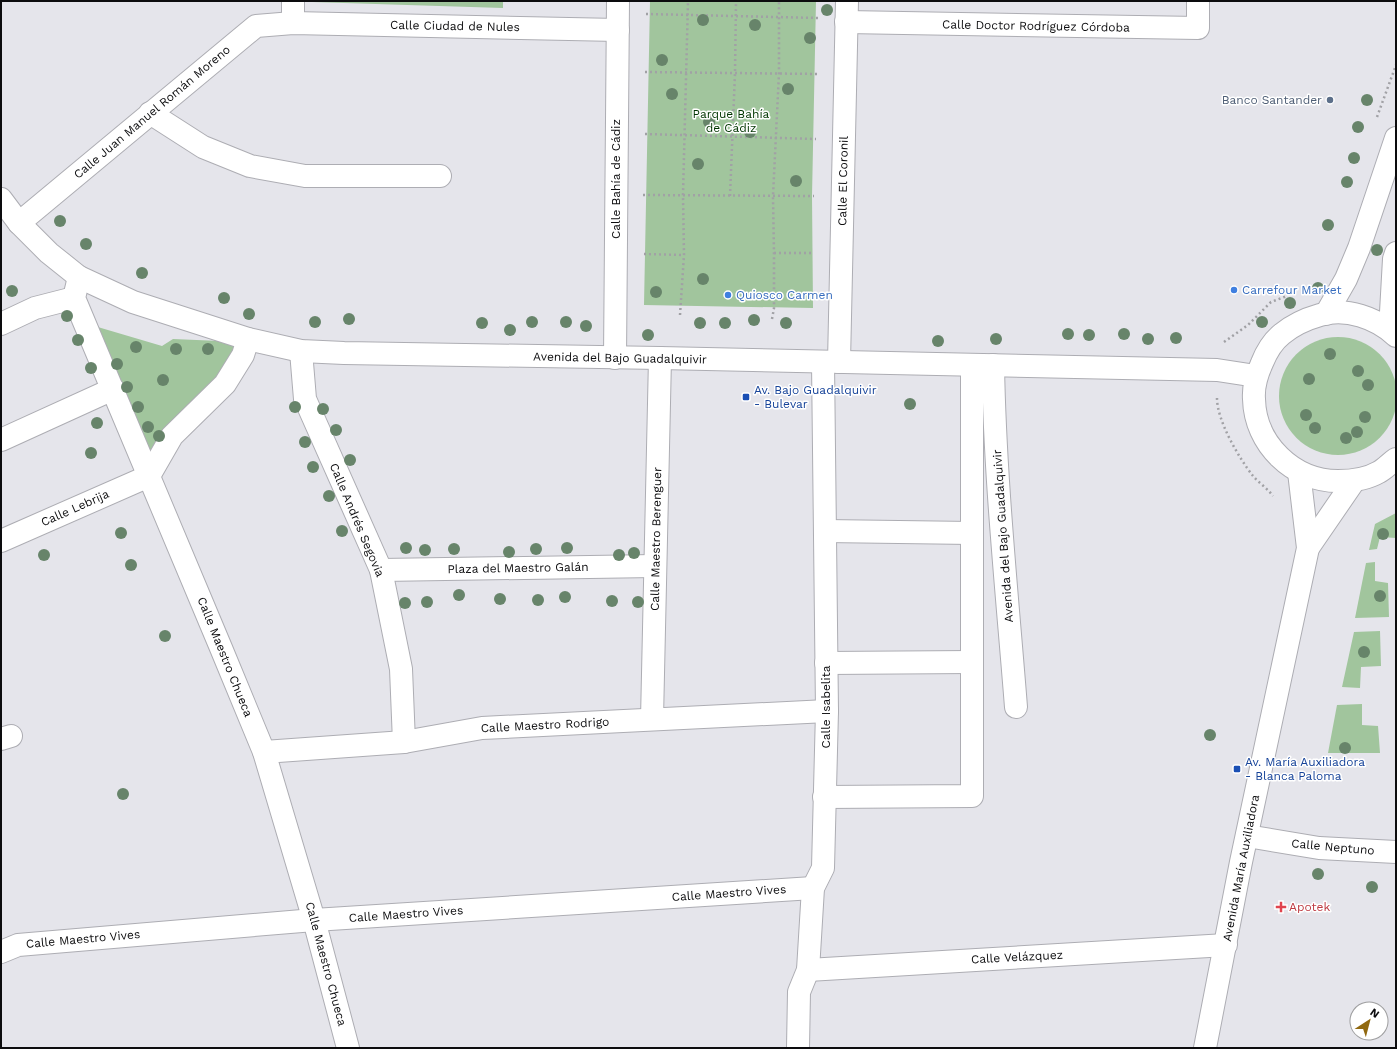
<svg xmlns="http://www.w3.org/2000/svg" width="1397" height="1049" font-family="'Work Sans',sans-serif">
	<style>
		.green { fill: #a1c59d }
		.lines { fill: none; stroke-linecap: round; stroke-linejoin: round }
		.minor-casing { stroke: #adadb3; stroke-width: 24 }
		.path { stroke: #a1a1a5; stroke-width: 2.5; stroke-dasharray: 2 3; stroke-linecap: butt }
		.minor { stroke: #fff; stroke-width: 22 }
		.tree { fill: #67846a }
		.service-dot { fill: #5c6f8a; stroke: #fff; stroke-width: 1.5 }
		.shop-dot { fill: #3f7fe0; stroke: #fff; stroke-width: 1.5 }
		.transit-dot { fill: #1a4fb4; stroke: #fff; stroke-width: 1.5 }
		.health-dot { fill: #e0444e; stroke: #fff; stroke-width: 1.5 }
		.labels { text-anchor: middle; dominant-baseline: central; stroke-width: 3; stroke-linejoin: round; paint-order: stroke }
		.street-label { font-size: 12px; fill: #0c0c0e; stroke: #fff }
		.service-label { font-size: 12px; fill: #4e5e75; stroke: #fff; text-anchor: end }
		.park-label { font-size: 12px; fill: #003500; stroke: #fff }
		.shop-label { font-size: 12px; fill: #366cbe; stroke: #fff; text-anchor: start }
		.transit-label { font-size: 12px; fill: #164399; stroke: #fff; text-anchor: start }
		.health-label { font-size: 12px; fill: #be3a42; stroke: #fff; text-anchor: start }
	</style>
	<rect width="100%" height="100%" fill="#e5e5eb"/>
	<g class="green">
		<path d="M312,1h191v7l-191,-6z"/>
		<path d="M650,1h166l-4,195 1,112 -169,-3z"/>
		<path d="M91,325l71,21 11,-7 47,2 15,6 -14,30 -73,75z"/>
		<circle cx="1338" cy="396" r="59"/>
		<path d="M1396,513v25l-16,-1 -3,12 -8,1 6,-26z"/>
		<path d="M1375,562v19l13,2 1,34 -34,1 11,-55z"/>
		<path d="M1380,631l1,35 -20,1 -1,21 -18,-1 12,-55z"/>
		<path d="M1362,704v21l16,1 2,27h-52l9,-48z"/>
	</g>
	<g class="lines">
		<defs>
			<g id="minor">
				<path d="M846,22l352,6v-27"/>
				<path d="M293,23v-22"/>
				<path d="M150,113l53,34 47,19 55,10h135"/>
				<path d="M1,199l18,24 30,30 30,24 54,25 115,37 53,12 43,2 316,5 557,12 39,6"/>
				<path d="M19,223l237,-197 37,-3 325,7"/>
				<path d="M79,277l-5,21 147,350 43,104 50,168 34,128"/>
				<path d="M1326,314l20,-35 13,-31 37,-110"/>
				<path d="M1,324l34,-16 39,-10"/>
				<path d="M1390,330l4,-71 2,-6"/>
				<path d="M1396,336c-19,-18 -50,-29 -76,-21 -14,4 -26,9 -38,19 -9,7 -16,19 -20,29 -5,11 -9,23 -8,36 1,45 39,82 84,82 14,0 29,-2 41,-9 6,-3 11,-9 17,-13"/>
				<path d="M301,351l4,48 76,171 20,99 3,73"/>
				<path d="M615,358l3,-357"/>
				<path d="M839,362l8,-361"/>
				<path d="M993,365c2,114 14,228 23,342"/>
				<path d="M1,440l112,-51"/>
				<path d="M149,476l23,-40 53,-52 18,-29 5,-16"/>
				<path d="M825,531l147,2"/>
				<path d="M1,541l148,-65"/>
				<path d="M1308,548l46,-67"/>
				<path d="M381,570l274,-4"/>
				<path d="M826,663l146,-1"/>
				<path d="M652,719l8,-361"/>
				<path d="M1,739l10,-3"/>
				<path d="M264,752l140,-10 78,-14 345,-17"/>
				<path d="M824,797l148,-1v-431"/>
				<path d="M1247,836l72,12 77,4"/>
				<path d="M1,952l17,-7 296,-25 499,-32"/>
				<path d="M808,970l418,-25"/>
				<path d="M798,1048l1,-56 9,-22 5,-82 10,-20 4,-157 -4,-349"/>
				<path d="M1205,1048l36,-186 67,-314 -9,-76"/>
			</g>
		</defs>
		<use href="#minor" class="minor-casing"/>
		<g class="path">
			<path d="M646,14l173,4"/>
			<path d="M645,72l173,2"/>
			<path d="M1377,117l19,-52"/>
			<path d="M645,134l171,5"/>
			<path d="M643,195l171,1"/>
			<path d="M730,196l5,-123 1,-72"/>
			<path d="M774,253h40"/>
			<path d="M644,254l40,1"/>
			<path d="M680,315l4,-60 -1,-60 5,-194"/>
			<path d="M772,319l2,-11v-55l-1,-57 6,-123v-72"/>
			<path d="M1224,342l24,-17 23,-23 16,-6"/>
			<path d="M1217,398c0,23 22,60 36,78 6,7 14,12 20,20"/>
		</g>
		<use href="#minor" class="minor"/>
	</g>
	<g class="tree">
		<circle cx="827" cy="10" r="6"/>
		<circle cx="703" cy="20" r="6"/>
		<circle cx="755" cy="25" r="6"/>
		<circle cx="810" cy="38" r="6"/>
		<circle cx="662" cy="60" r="6"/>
		<circle cx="788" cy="89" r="6"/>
		<circle cx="672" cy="94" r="6"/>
		<circle cx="1367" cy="100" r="6"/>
		<circle cx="709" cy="122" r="6"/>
		<circle cx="1358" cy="127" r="6"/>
		<circle cx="750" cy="132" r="6"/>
		<circle cx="1354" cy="158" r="6"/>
		<circle cx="698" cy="164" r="6"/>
		<circle cx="796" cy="181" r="6"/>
		<circle cx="1347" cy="182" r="6"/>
		<circle cx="60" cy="221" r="6"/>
		<circle cx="1328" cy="225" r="6"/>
		<circle cx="86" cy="244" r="6"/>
		<circle cx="1377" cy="250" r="6"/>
		<circle cx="142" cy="273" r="6"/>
		<circle cx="703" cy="279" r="6"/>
		<circle cx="1318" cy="288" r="6"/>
		<circle cx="12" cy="291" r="6"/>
		<circle cx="656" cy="292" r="6"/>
		<circle cx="224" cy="298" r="6"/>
		<circle cx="1290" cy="303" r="6"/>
		<circle cx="249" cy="314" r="6"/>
		<circle cx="67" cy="316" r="6"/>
		<circle cx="349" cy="319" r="6"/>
		<circle cx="754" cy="320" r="6"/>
		<circle cx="315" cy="322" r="6"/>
		<circle cx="532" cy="322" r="6"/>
		<circle cx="566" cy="322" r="6"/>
		<circle cx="1262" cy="322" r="6"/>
		<circle cx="482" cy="323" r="6"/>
		<circle cx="700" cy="323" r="6"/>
		<circle cx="725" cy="323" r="6"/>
		<circle cx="786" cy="323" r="6"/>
		<circle cx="586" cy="326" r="6"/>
		<circle cx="510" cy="330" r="6"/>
		<circle cx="1068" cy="334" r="6"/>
		<circle cx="1124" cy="334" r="6"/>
		<circle cx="648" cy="335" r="6"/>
		<circle cx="1089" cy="335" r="6"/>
		<circle cx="1176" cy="338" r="6"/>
		<circle cx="996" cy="339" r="6"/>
		<circle cx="1148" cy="339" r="6"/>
		<circle cx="78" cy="340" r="6"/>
		<circle cx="938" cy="341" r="6"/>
		<circle cx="136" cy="347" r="6"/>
		<circle cx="176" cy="349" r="6"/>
		<circle cx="208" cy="349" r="6"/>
		<circle cx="1330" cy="354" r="6"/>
		<circle cx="117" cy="364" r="6"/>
		<circle cx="91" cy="368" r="6"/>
		<circle cx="1358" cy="371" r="6"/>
		<circle cx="1309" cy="379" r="6"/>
		<circle cx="163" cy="380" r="6"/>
		<circle cx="1368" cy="385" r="6"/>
		<circle cx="127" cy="387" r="6"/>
		<circle cx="910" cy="404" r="6"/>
		<circle cx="138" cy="407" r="6"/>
		<circle cx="295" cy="407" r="6"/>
		<circle cx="323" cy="409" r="6"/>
		<circle cx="1306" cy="415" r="6"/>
		<circle cx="1365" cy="417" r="6"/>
		<circle cx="97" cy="423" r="6"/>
		<circle cx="148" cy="427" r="6"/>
		<circle cx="1315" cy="428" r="6"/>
		<circle cx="336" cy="430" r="6"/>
		<circle cx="1357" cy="432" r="6"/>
		<circle cx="159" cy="436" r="6"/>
		<circle cx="1346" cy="438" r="6"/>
		<circle cx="305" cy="442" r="6"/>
		<circle cx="91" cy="453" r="6"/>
		<circle cx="350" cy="460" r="6"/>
		<circle cx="313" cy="467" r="6"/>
		<circle cx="329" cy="496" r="6"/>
		<circle cx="342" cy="531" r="6"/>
		<circle cx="121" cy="533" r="6"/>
		<circle cx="1383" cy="534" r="6"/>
		<circle cx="406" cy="548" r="6"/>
		<circle cx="567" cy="548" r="6"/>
		<circle cx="454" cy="549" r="6"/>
		<circle cx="536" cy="549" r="6"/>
		<circle cx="425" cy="550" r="6"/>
		<circle cx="509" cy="552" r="6"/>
		<circle cx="634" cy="553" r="6"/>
		<circle cx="44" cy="555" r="6"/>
		<circle cx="619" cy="555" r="6"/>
		<circle cx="131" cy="565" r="6"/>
		<circle cx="459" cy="595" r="6"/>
		<circle cx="1380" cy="596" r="6"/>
		<circle cx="565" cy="597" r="6"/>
		<circle cx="500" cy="599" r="6"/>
		<circle cx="538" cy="600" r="6"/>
		<circle cx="612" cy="601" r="6"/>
		<circle cx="427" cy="602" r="6"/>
		<circle cx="638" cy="602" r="6"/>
		<circle cx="405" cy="603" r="6"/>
		<circle cx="165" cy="636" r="6"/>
		<circle cx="1364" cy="652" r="6"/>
		<circle cx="1210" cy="735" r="6"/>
		<circle cx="1345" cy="748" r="6"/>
		<circle cx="123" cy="794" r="6"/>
		<circle cx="1318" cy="874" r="6"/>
		<circle cx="1372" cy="887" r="6"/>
	</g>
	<circle class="service-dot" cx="1330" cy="100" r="4"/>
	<g class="shop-dot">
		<circle cx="1234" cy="290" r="4"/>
		<circle cx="728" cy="295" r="4"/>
	</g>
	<g class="transit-dot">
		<rect x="742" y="393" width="8" height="8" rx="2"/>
		<rect x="1233" y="765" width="8" height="8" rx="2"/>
	</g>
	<path class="health-dot" d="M1279 901h4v4h4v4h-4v4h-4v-4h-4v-4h4z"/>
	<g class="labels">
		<g class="street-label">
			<text transform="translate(455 26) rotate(1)">Calle Ciudad de Nules</text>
			<text transform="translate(1036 26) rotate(1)">Calle Doctor Rodríguez Córdoba</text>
			<text transform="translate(152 112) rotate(-40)">Calle Juan Manuel Román Moreno</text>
			<text transform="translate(616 179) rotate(-90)">Calle Bahía de Cádiz</text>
			<text transform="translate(843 181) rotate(-89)">Calle El Coronil</text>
			<text transform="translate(620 358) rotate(1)">Avenida del Bajo Guadalquivir</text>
			<text transform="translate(75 508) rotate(-24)">Calle Lebrija</text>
			<text transform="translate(357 520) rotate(67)">Calle Andrés Segovia</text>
			<text transform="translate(1003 536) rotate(-94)">Avenida del Bajo Guadalquivir</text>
			<text transform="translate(656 539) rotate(-89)">Calle Maestro Berenguer</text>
			<text transform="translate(518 568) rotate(-1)">Plaza del Maestro Galán</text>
			<text transform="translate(225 657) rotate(68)">Calle Maestro Chueca</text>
			<text transform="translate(826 707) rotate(-90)">Calle Isabelita</text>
			<text transform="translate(545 725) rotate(-3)">Calle Maestro Rodrigo</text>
			<text transform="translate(1333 847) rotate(5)">Calle Neptuno</text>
			<text transform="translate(1241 868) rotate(-79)">Avenida María Auxiliadora</text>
			<text transform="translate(729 893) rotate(-4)">Calle Maestro Vives</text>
			<text transform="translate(406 914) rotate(-4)">Calle Maestro Vives</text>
			<text transform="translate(83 939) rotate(-5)">Calle Maestro Vives</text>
			<text transform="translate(1017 957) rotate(-3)">Calle Velázquez</text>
			<text transform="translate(326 964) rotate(75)">Calle Maestro Chueca</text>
		</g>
		<g class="service-label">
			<text x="1322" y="100">Banco Santander</text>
		</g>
		<g class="park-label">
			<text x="731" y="114">Parque Bahía<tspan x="731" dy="14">de Cádiz</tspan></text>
		</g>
		<g class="shop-label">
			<text x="1242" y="290">Carrefour Market</text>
			<text x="736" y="295">Quiosco Carmen</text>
		</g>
		<g class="transit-label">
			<text x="754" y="390">Av. Bajo Guadalquivir<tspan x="754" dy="14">- Bulevar</tspan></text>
			<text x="1245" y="762">Av. María Auxiliadora<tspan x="1245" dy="14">- Blanca Paloma</tspan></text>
		</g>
		<g class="health-label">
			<text x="1289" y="907">Apotek</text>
		</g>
	</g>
	<rect width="1397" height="1049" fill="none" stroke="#0c0c0e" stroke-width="4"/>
	<g transform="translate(1369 1021) rotate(36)"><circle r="19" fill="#ffffff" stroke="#9e9e9f"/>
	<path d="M0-3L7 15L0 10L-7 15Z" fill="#916910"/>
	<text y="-6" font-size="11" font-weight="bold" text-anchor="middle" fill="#0c0c0e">N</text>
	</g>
</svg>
